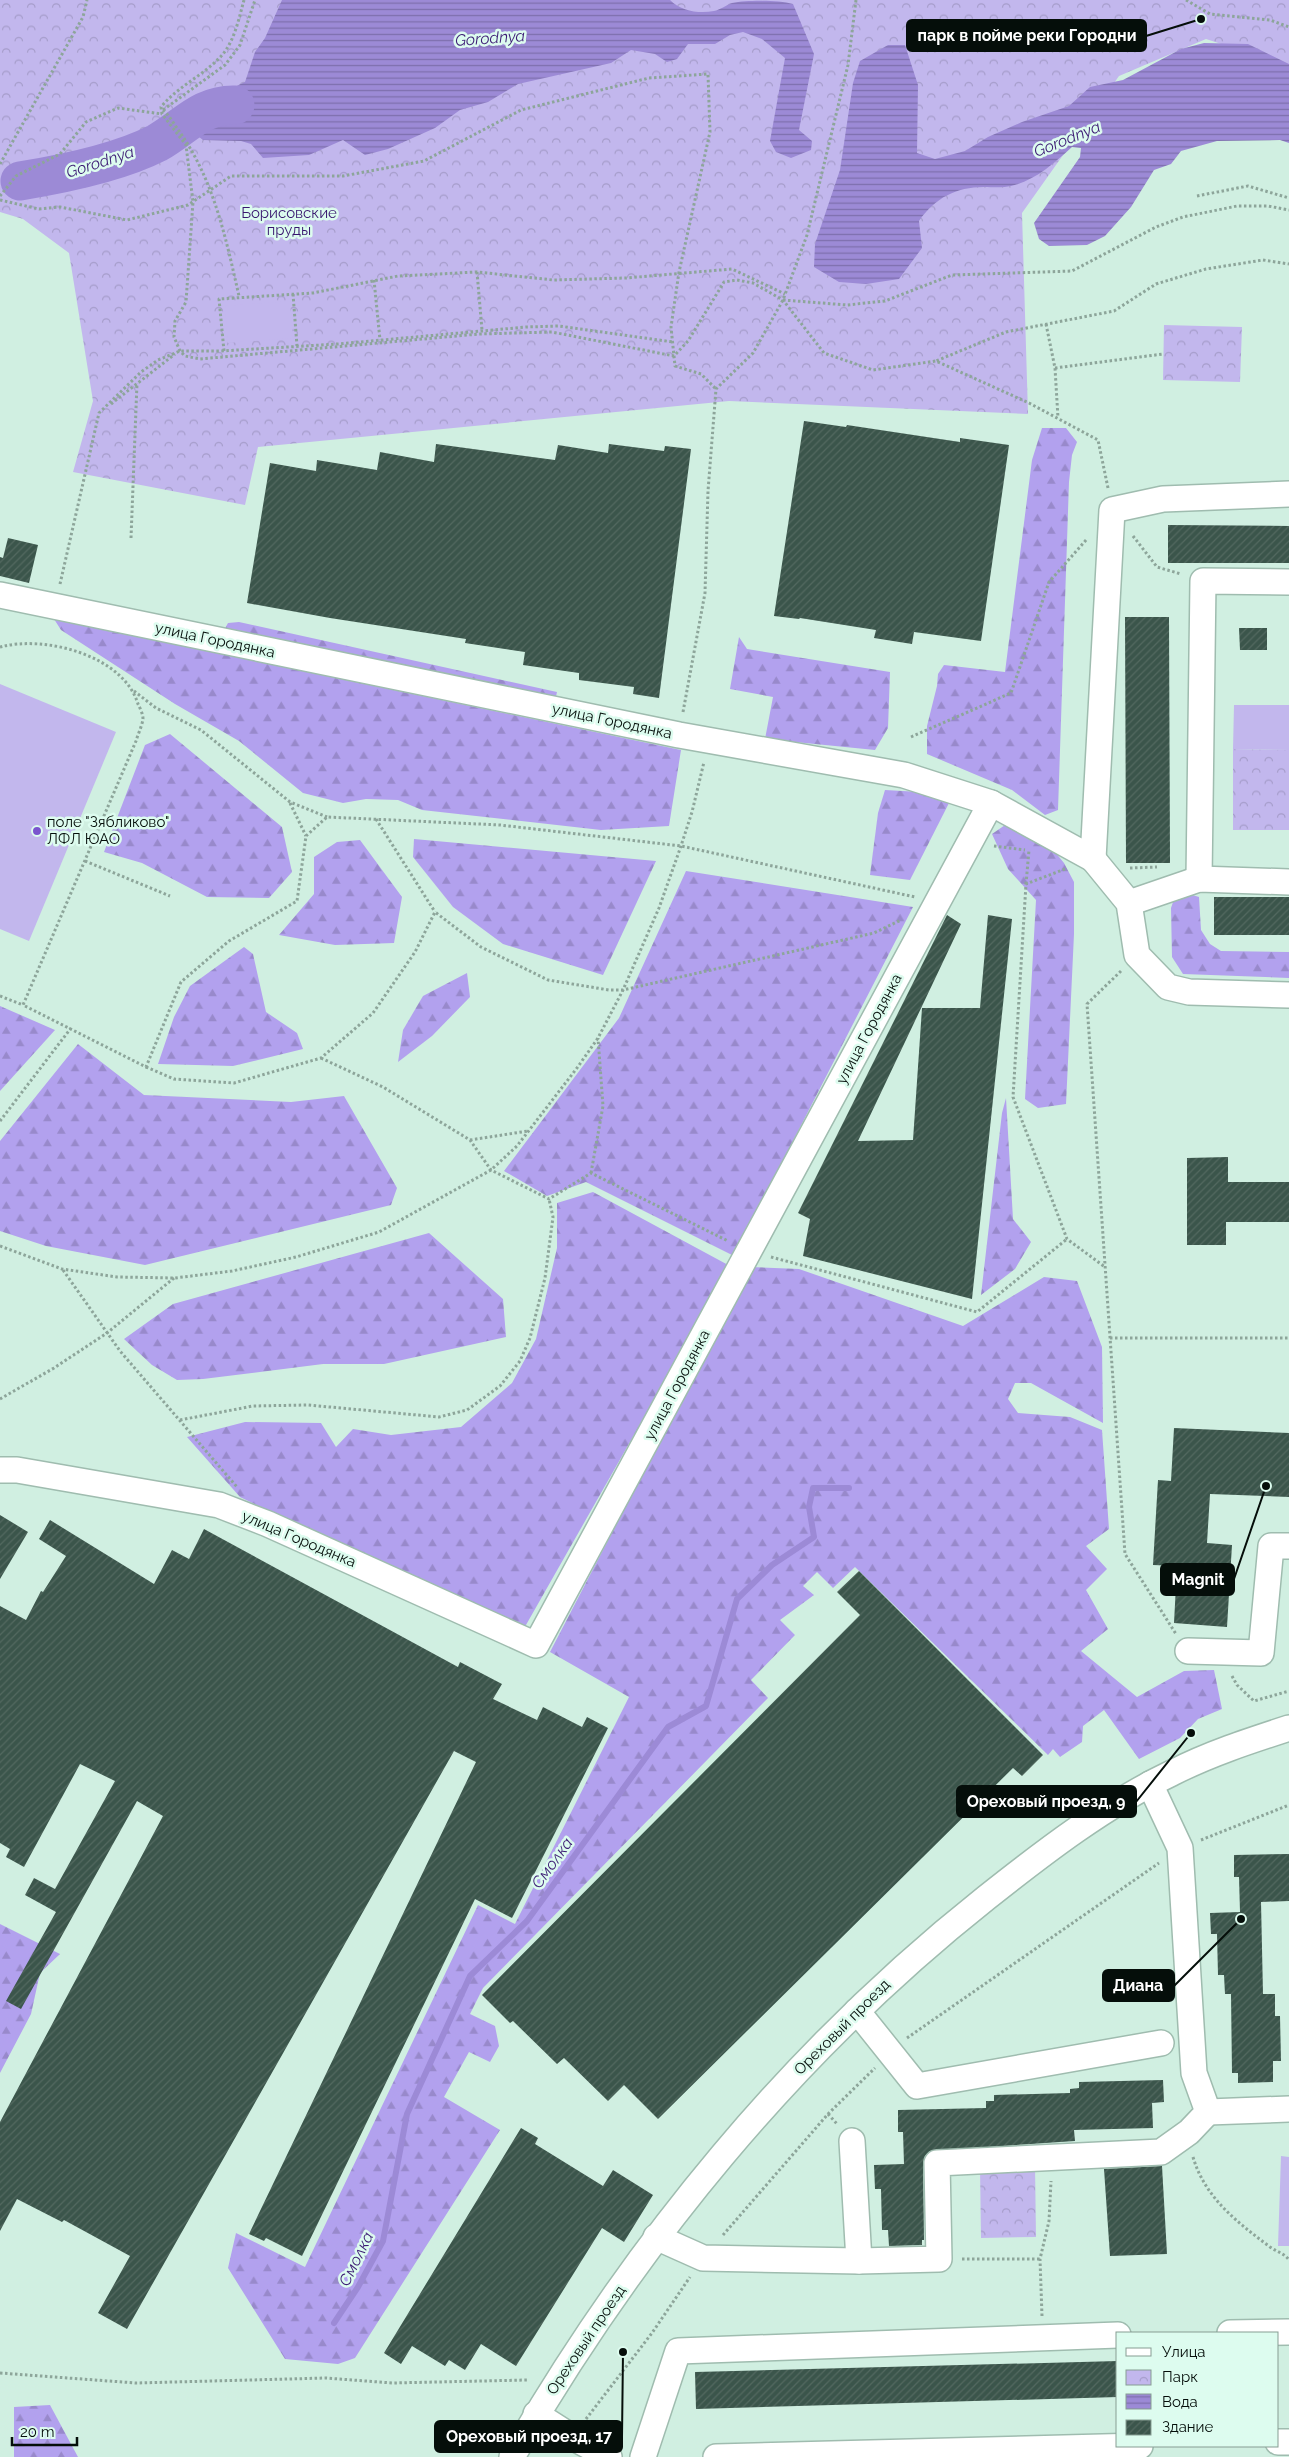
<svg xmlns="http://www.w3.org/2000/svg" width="1289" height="2457" font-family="Raleway,sans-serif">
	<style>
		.forest { fill: url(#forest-firs) }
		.park { fill: url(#park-crowns) }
		.pitch { fill: #c2b7ed }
		.water { fill: url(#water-rules) }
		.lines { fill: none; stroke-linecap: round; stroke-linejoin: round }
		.stream { stroke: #9c8ad6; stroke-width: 6 }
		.river { stroke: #9c8ad6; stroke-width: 39 }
		.building { fill: url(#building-hatch) }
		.minor-casing { stroke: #9fbcaf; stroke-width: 28 }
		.path { stroke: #8da59a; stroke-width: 3; stroke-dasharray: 2.5 2.5; stroke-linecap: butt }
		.minor { stroke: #fff; stroke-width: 25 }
		.poi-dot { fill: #7a54ce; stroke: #ddfcef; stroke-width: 2 }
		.labels { text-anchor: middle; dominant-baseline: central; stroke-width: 5; stroke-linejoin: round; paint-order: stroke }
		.park-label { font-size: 15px; fill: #38166f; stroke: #ddfcef }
		.street-label { font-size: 15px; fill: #050e0a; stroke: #ddfcef }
		.poi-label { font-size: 15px; fill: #050e0a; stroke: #ddfcef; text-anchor: start }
		.water-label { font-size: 16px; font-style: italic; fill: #3d1d75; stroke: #ddfcef }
		.leader { fill: none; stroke: #050e0a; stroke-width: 2 }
		.callout-dot { fill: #050e0a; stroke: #ddfcef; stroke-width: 2 }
		.callout { fill: #050e0a; stroke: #050e0a; stroke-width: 2 }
		.callout-label { font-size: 16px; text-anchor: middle; font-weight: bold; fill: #fff }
	</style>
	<defs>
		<pattern id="forest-firs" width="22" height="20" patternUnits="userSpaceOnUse" patternTransform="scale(1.25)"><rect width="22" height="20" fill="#b2a1ee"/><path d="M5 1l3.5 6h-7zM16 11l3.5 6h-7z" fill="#9889cb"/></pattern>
		<pattern id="park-crowns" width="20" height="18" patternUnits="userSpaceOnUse" patternTransform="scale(1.25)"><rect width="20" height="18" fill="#c2b7ed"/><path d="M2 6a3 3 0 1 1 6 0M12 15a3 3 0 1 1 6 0" fill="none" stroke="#a59cca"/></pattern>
		<pattern id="water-rules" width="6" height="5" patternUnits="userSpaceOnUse" patternTransform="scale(1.25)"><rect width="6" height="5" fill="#9c8ad6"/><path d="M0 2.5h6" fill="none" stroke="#7d6fac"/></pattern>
		<pattern id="building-hatch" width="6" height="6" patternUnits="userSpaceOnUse" patternTransform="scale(1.25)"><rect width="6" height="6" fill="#3b554b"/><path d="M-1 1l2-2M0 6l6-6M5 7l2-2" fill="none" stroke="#536960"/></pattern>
	</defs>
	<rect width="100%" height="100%" fill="#d0efe1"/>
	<g class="forest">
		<path d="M1042,428h24l11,14 -5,13 -3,27 -11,328 -13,5 -33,-25 -85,-36v-28l10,-40 1,-12 6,-9 61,7 27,-212z"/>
		<path d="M54,619l627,131 -12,76 -68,4 -179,-20 -24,-10 -32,-1 -23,4 -40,-10 -64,-52 -64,-37 -114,-74z"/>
		<path d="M239,622l318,70 -2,9 -332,-69 5,-9z"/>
		<path d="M739,637l8,12 143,23 -2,56 -13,22 -110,-11 8,-42 -43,-8z"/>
		<path d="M170,734l112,93 10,45 -23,26 -62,-1 -65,-34 -38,-11 41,-107z"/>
		<path d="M885,790l35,2 30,9 -40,79 -40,-5 8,-62z"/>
		<path d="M1008,823l38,18 18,22 10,19v52l-8,170 -28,4 -13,-9 11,-199 -28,-31 -16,-35z"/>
		<path d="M414,839l242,22 -53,114 -100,-31 -50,-37 -40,-50z"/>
		<path d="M360,840l42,57 -8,46 -59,2 -56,-10 35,-41v-37l23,-15z"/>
		<path d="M686,871l227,36 -179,349 -148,-74 -39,14 -43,-25 115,-153z"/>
		<path d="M1186,893l13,4 2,33 9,14 11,7 68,1v26l-106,-4 -11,-17 -1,-49 4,-12z"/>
		<path d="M244,947l9,7 13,58 31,21 6,16 -70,17 -75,-2 16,-47 16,-31z"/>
		<path d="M467,973l3,24 -38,39 -34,26 5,-32 20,-34z"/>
		<path d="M0,1006l55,24 -55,61z"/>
		<path d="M78,1044l66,51 147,7 53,-6 53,92 -6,17 -246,60 -99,-19 -46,-15v-90z"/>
		<path d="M1006,1098l7,121 18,23 -16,27 -34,26 21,-182z"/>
		<path d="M593,1192l137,74 -208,366 -282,-135 -53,-60 58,-15 76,1 15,24 17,-18 38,6 70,-8 51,-44 24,-44 21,-91v-45z"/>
		<path d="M429,1233l74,66 3,38 -122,27h-61l-120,15 -26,1 -25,-15 -28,-26 49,-35z"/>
		<path d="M750,1267l49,2 164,57 81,-49 33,4 25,66 1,76 -72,-40h-16l-7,16 10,14 52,4 32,13 7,99 -23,17 21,23 -21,21 22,39 -27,22 56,46 47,-26 30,-1 8,39 -24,10 -18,19 -41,21 -35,-49 -21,16 -1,16 -22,15 -7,-8 -5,6 -193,-188 -22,21 -16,-16 -14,14 11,9 -34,25 15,15 -44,45 17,18 -285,290 -13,26 25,12 4,20 -9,16 -21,-10 -25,45 56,33 -145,228 -17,6 -53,-5 -57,-91 8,-35 69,34 173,-362 37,19 114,-227 -79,-45z"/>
		<path d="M0,1924l60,30 -20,19 -9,41 -31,59z"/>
		<path d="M50,2405l28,52h-64v-50z"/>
	</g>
	<g class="park">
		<path d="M0,0h1289v66l-83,-27 -87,37 -97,137 6,201 -299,-13 -471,46 -13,58 -172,-33 20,-71 -24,-148 -46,-34 -23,-7z"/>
		<path d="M1164,325l78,2 -2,55 -77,-2z"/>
		<path d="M1233,749l56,1v80h-56z"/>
		<path d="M1035,2166l1,71 -55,1 -1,-71z"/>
	</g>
	<g class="pitch">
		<path d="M290,301l3,37 -65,5 -3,-37z"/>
		<path d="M0,684l116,48 -87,209 -29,-12z"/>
		<path d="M1234,705h55v45l-56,-1z"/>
		<path d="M1281,2156l8,1v89h-11z"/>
	</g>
	<g class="water">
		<path d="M282,0h388c11,11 29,14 44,11 6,-1 12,-6 18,-8 16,-3 45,-3 61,1l21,50 -15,76 13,11 -1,9 -20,8 -15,-6 -6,-11 15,-83 -23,-19 -19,-7 -13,3 -15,9h-27l-11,15 -10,3 -12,-8 -24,-4 -20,13 -93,21 -30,18 -28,8 -25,18 -47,21 -23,6 -22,-15 -34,15 -46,3 -12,-14 -10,-3 -38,-1 -9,-7 -15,-20 66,-31 10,-30 10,-14z"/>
		<path d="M1204,43l44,1 41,20v79l-9,-3 -63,1 -36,10 -10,13 -17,6 -23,37 -26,29 -18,9 -38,1 -10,-7 -5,-16 46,-66 1,-9 -9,-1c-19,17 -36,33 -61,39 -8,2 -19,1 -27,1 -28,0 -49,11 -65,34l3,27 -23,31 -33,5 -27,-2 -25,-15 1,-23 25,-74 13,-87 7,-22 28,-16h17l13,40 -1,68 18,6 30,-8 23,-14 34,-15 47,-16 21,-19 33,-7 58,-31z"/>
	</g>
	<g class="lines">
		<path class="stream" d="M334,2323l24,-36 25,-46 24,-127 63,-138 57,-55 141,-194 38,-21 31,-107 35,-34 42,-28 -5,-30 4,-19h36"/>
		<path class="river" d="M20,181c43,-7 98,-18 137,-38 27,-15 44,-39 78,-38"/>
	</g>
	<g class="building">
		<path d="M804,421l42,6 1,-2 113,17v-4l49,7 -28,196 -67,-9 -2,12 -38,-6 2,-8 -76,-12 -1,1 -25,-3z"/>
		<path d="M436,444l119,16 3,-15 50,8 1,-9 55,7 1,-5 26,3 -32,249 -26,-4 1,-7 -55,-7v-7l-56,-8 2,-13 -60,-9 1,-4 -136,-21 -83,-15 23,-140 46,8 1,-11 60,10 3,-18 54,10z"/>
		<path d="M1168,525l121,1v37h-121z"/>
		<path d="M8,538l30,7 -9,38 -29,-7v-19l3,1z"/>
		<path d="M1125,617h44l1,246h-44z"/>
		<path d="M1239,628h28v22h-27z"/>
		<rect x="1214" y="897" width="75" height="38"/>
		<path d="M947,915l14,9 -103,217 55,-1 9,-132h58l8,-93 24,4 -40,380 -169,-43 7,-37 -12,-6z"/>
		<path d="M1228,1157v25h61v40h-63v23h-39v-87z"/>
		<path d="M1174,1428l115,5v64l-79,-3 -3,49 25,2 -5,82 -53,-4 3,-57 -24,-1 5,-85 13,1z"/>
		<path d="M0,1515l28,17 -28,47z"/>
		<path d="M50,1520l104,64 18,-34 17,9 15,-30 254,138 2,-5 42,22 -9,15 44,21 6,-13 39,20 5,-10 21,11 -96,190 -37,-19 -173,357 -36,-18 -2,3 -15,-7 227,-472 -22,-11 -327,578 -29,-16 32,-57 -66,-36 -2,2 -45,-23 -17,32v-109l163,-306 -26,-15 -116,208 -15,-8 50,-89 -31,-17 9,-17 21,11 60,-108 -35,-17 -56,103 -18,-10 4,-8 -10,-6v-237l26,14 15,-29 2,1 23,-36 -27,-17z"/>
		<path d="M859,1571l184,184 -21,21 -9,-8 -355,351 -34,-34 -16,16 -44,-43 -7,6 -44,-43 -3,2 -28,-28 378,-380 -23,-23z"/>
		<path d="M1289,1854v47l-28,1 2,92h12v22h5l1,45h-8v21l-35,1v-10h-6l-1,-79h-6l-1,-19h-6l-1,-41h-6l-1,-21 30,-1 -1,-35h-5v-22z"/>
		<path d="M1163,2080l1,22 -12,1 1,25 -79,2 1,11 -145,10 -5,5 -2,7 1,77h-2v5l-33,1 -1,-16h-6l-1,-41h-6l-1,-24 30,-1 -1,-32h-5v-22l88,-2v-7h8v-6l76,-2v-4l9,-1v-6z"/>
		<path d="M521,2128l17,10 -3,6 68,42 10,-16 40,25 -29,47 -22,-14 -86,138 -35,-22 -16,26 -16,-10 -4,6 -33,-20 -11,18 -17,-11z"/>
		<path d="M1162,2166l5,88 -57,2 -6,-87z"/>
		<path d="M1118,2361v36l-422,12 -1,-37z"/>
	</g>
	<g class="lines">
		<defs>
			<g id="minor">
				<path d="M0,595l679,140 225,40 87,28 -455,842 -268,-121 -49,-19 -202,-35h-17"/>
				<path d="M991,803l102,56 19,-349 51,-11 126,-5"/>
				<path d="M1093,859l36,44 8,52 31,32 21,5 100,3"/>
				<path d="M1199,879l4,-298 86,1"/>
				<path d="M1129,903l70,-24 90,3"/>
				<path d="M1188,1651l73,2 10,-107h18"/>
				<path d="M857,2011l60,75 244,-43"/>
				<path d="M1208,2112l81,-3"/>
				<path d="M852,2141l7,120"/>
				<path d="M656,2237l47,21 156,3 80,-2 -2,-96 224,-11 28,-20 19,-20 -14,-39 -14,-225 -30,-64"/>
				<path d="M1230,2333l59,-1"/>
				<path d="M536,2414l36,23 37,20"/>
				<path d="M1278,2442h11"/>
				<path d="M512,2457c123,-213 281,-406 474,-559 58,-46 119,-93 186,-125 37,-19 77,-32 117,-45"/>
				<path d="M643,2457l35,-106 440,-16"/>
				<path d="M716,2457l424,-11"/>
			</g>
		</defs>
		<use href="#minor" class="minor-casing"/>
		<g class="path">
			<path d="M244,0c-5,18 -9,39 -21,54 -18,21 -44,31 -62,53l1,7 24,31 7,57 -7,100 -11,19 -1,16 6,14 5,5 15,3 279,-25 73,-2 122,24 14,-15 36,-59 13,-2 16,3 30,17 41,53 49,17 63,-9"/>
			<path d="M1186,0l24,14 60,6 19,7"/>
			<path d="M163,110c6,5 11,14 16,21 35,49 47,108 60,165"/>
			<path d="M163,110l62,-45 15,-20 15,-45"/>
			<path d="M0,164l83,-147 4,-17"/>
			<path d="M0,196l16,-20 44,-22 26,-32 32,-14 44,6"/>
			<path d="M1197,196l51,-10 41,12"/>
			<path d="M0,200l39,9 21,-2 67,13 61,-15 43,-29h112l81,-15 97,-51 128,-32 59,-4 2,58 -31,140 -8,55 4,39 26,8 15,15"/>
			<path d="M477,272l5,58"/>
			<path d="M374,280l6,60"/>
			<path d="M293,294l4,52"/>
			<path d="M783,300l64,5 38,-4 67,-26 120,-4 84,-44 27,-10 54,-11h31l21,4"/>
			<path d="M1046,324l9,44 3,50"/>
			<path d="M224,351l-5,-52 94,-6 85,-17 79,-4 76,8 73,-2 106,-9 53,25"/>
			<path d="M1055,368l108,-14"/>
			<path d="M111,404l64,-50"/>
			<path d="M1108,488l-10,-48 -69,-37 -93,-42 70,-29 108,-21 42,-27 50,-15 57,-9 26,4"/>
			<path d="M1133,536l24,31 24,7"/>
			<path d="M131,538l6,-155"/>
			<path d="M60,584l39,-171 42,-41 17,-12 22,-9h41l117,-7 188,-17 33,-1 114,16"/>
			<path d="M0,647c45,-12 123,8 138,57 2,4 5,10 5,15 -1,7 -5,15 -7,22l-113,264 123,62 35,-85 48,-41 68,-40 9,-65 21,-19 173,8 181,21 234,51"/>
			<path d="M134,691l22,17 45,22 89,72 37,15"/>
			<path d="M683,712l22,-119 3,-102 8,-102 37,-36 30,-53 24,-65 41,-170 8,-65"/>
			<path d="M911,737l100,-44 38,-111 38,-43"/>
			<path d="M290,803l16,33"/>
			<path d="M376,819l59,93"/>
			<path d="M994,846l31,4"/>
			<path d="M85,861l85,35"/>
			<path d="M1130,868l27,-1"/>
			<path d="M1065,869l-39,15 -13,213 54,142 38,28"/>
			<path d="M1026,884l3,-34"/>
			<path d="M1121,971l-34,33 38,550 51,80"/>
			<path d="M0,996l23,9"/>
			<path d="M321,1058l62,29 87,53 21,30 58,29 42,-26 137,68"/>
			<path d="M146,1067l28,12 60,4 87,-25 52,-45 42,-61 20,-40 46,35 67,33 61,10h14l251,-57 27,-13"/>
			<path d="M0,1121l71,-93"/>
			<path d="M470,1140l58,-9"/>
			<path d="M591,1173l12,-67 -5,-68"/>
			<path d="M0,1246l62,23 55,8 58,1 57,-7 64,-14 83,-25 112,-62 26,-24 60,-78 21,-30 25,-48 36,-82 22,-62 11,-34 12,-50"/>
			<path d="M771,1257l206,55 90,-73"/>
			<path d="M63,1270l57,81 117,136"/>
			<path d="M1110,1338h179"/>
			<path d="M0,1399l54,-31 53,-35 67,-55"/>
			<path d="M180,1420l73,-14 55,-1 131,12 28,-7 33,-24 20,-25 10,-23 15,-60 8,-61 -4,-18"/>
			<path d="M1232,1676l5,9 17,16 35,-10"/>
			<path d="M1201,1840l88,-35"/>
			<path d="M907,2038l252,-175"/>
			<path d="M828,2114l10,11"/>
			<path d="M1193,2157c12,41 44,65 77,90 7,5 14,6 19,13"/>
			<path d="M723,2235l105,-121 47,-46"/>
			<path d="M962,2259h78"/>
			<path d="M1042,2316l-2,-57 9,-38 2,-40"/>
			<path d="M0,2373l136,10 190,-5 66,5 135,-3"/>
			<path d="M586,2419l66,-86 38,-56"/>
		</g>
		<use href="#minor" class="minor"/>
	</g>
	<circle class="poi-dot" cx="37" cy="831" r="5"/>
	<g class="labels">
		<g class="park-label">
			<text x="289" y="213">Борисовские<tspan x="289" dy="17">пруды</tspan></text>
		</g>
		<g class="street-label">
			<text transform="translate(215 640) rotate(12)">улица Городянка</text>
			<text transform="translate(612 721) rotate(12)">улица Городянка</text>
			<text transform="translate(869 1029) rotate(-62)">улица Городянка</text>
			<text transform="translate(677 1385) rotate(-62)">улица Городянка</text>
			<text transform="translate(299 1539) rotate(23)">улица Городянка</text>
			<text transform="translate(842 2027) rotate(-45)">Ореховый проезд</text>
			<text transform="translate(586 2340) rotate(-56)">Ореховый проезд</text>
		</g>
		<g class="poi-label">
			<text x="47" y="822">поле "Зябликово"<tspan x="47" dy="17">ЛФЛ ЮАО</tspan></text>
		</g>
		<g class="water-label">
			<text transform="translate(490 38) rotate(-4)">Gorodnya</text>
			<text transform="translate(1067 139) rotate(-22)">Gorodnya</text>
			<text transform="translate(100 162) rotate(-18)">Gorodnya</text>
			<text transform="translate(552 1863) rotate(-54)">Смолка</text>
			<text transform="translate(356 2259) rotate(-64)">Смолка</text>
		</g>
	</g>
	<path class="leader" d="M1201 19L1146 36M1266 1486L1234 1579M1191 1733L1136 1802M1241 1919L1174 1986M623 2352L622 2437"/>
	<g class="callout-dot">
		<circle cx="1201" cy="19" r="5"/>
		<circle cx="1266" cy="1486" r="5"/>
		<circle cx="1191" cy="1733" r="5"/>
		<circle cx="1241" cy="1919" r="5"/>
		<circle cx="623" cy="2352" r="5"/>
	</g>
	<g class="callout">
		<rect x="907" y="20" width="239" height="31" rx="5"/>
		<rect x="1161" y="1564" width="73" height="31" rx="5"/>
		<rect x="957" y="1786" width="179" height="31" rx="5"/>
		<rect x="1103" y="1970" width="71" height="31" rx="5"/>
		<rect x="435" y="2421" width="187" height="31" rx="5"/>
	</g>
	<g class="callout-label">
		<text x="1027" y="41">парк в пойме реки Городни</text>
		<text x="1198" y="1585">Magnit</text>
		<text x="1046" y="1807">Ореховый проезд, 9</text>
		<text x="1138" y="1991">Диана</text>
		<text x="529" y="2442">Ореховый проезд, 17</text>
	</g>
	<rect x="1116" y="2332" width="162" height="115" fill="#ddfcef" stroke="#879d93"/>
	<rect x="1126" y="2348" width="25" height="8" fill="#ffffff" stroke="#879d93"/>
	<text x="1162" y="2357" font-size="15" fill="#050e0a">Улица</text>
	<rect x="1126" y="2370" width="25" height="15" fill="url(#park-crowns)" stroke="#879d93"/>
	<text x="1162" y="2382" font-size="15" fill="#050e0a">Парк</text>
	<rect x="1126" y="2394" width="25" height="15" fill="url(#water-rules)" stroke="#879d93"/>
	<text x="1162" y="2407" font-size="15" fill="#050e0a">Вода</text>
	<rect x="1126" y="2420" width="25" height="15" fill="url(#building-hatch)" stroke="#879d93"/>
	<text x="1162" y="2432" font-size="15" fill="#050e0a">Здание</text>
	<path d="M12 2437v8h65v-8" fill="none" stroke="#050e0a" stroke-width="2.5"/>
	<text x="20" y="2437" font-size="15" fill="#050e0a" stroke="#ddfcef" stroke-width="4" paint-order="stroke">20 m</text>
</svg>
